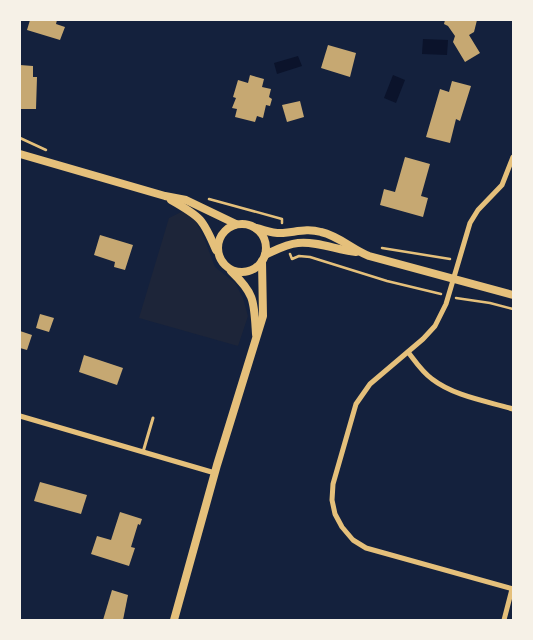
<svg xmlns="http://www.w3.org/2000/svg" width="533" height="640" font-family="Quicksand,sans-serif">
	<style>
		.green { fill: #1d2539 }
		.water { fill: #0b132b }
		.building { fill: #c6a872 }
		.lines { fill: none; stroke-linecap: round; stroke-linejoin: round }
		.path { stroke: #e5c07b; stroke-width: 2.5 }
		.service { stroke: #e5c07b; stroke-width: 3 }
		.minor { stroke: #e5c07b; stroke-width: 5 }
		.tertiary { stroke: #e5c07b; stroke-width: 8 }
	</style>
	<rect width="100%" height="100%" fill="#14213d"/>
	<path class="green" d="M183,211l13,11 8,16 11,29 20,16 8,15 5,18 -10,30 -99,-28 30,-100z"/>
	<g class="water">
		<path d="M423,39l25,1 -1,15 -25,-1z"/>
		<path d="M298,56l4,10 -25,8 -3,-11z"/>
		<path d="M393,75l12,5 -9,23 -12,-5z"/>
	</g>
	<g class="building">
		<path d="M30,20h27l-1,4 9,3 -5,13 -33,-10z"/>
		<path d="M445,20h32l-3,12 -5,3 11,18 -15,9 -12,-20 2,-6 -7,-10 -4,-2z"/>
		<path d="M328,45l28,8 -6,24 -29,-9z"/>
		<path d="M20,65l13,1v11h4l-1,32h-16z"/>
		<path d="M250,75l14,4 -2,8 9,2 -2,8 3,2 -2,7 -4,-1 -3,13 -6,-2 -2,6 -20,-5 2,-8 -5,-1 4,-10 -3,-1 5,-17 10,3z"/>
		<path d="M452,81l19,5 -11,35 -4,-2 -6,24 -24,-6 14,-48 9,3z"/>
		<path d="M300,101l4,16 -17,5 -5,-17z"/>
		<path d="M405,157l25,7 -9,32 7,2 -5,19 -43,-12 4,-16 11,3z"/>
		<path d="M100,235l33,10 -8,25 -11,-3 1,-5 -21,-7z"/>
		<path d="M40,314l14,4 -5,14 -13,-4z"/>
		<path d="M20,331l12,4 -5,15 -7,-2z"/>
		<path d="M84,355l39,13 -6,17 -38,-13z"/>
		<path d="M40,482l47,13 -6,19 -47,-13z"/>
		<path d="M120,512l22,7 -2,6 -2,-1 -7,23 4,1 -6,18 -38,-12 6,-18 14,4z"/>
		<path d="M112,590l16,5 -5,25h-20z"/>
	</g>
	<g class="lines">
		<g class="path">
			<path d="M20,138l26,12"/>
			<path d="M209,199l73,20v4"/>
			<path d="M382,248l68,11"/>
			<path d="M290,254l2,5 7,-3 11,1 77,24 54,13"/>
			<path d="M456,298l34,5 23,6"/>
		</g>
		<path class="service" d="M143,452l10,-34"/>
		<g class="minor">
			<path d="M513,157l-11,28 -24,25 -8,13 -24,81 -11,22 -12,13 -53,45 -14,20 -23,80 -1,16 3,14 7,13 11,13 13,8 147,41"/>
			<path d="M408,352c7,9 14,20 24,27 22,17 54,22 81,30"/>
			<path d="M20,416l195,57"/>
			<path d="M504,620l8,-31"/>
		</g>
		<g class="tertiary">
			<path d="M20,154l145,42 21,4 50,24"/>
			<path d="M171,200c30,17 32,19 45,50"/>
			<circle cx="242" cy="248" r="24"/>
			<path d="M256,228c9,2 18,6 27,5 13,-1 24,-5 38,-1 18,4 32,18 48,24l144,39"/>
			<path d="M265,255c11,-5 21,-11 33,-12 19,-2 39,7 58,9"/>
			<path d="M231,271c24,23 23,30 25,63"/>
			<path d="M174,620l43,-155 46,-149 -1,-55"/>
		</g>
	</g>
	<rect width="533" height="640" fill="none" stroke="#f6f1e7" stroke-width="42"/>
</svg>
